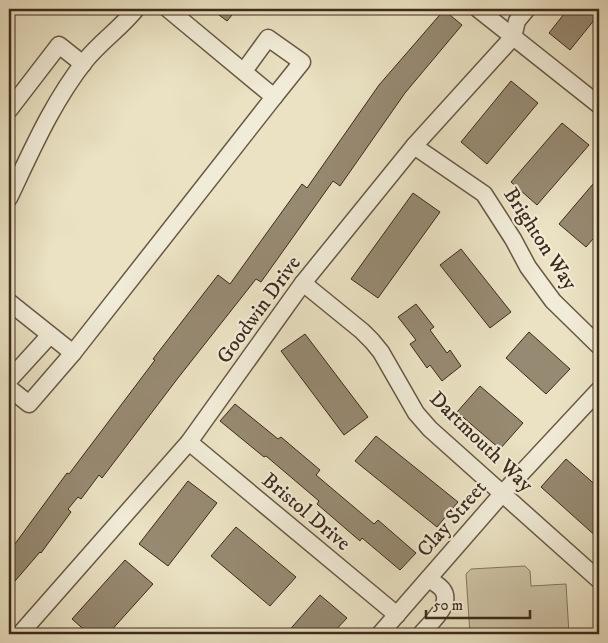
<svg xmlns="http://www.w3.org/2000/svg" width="608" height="643" font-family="'IM FELL DW Pica',serif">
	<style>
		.green { fill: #cdc3a6; stroke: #867660 }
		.building { fill: #978a72; stroke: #3e2a1b }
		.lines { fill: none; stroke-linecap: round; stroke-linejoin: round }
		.minor-casing { stroke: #695845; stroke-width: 19 }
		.minor { stroke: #f1ecd8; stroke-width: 16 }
		.labels { text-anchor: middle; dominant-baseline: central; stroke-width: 4.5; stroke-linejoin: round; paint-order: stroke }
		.street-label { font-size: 21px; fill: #3e2a1b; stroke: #f1ecd8 }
	</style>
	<rect width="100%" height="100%" fill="#eae2c3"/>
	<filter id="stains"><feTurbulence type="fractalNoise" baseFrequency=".004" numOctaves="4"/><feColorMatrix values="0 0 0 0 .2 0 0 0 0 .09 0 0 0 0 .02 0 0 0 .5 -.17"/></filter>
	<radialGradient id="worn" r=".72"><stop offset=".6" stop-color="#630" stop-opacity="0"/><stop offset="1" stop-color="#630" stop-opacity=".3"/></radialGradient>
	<path class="green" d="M525,566l5,5 1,15 35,-2 3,50h-99l-4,-60 5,-5z"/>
	<g class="building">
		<path d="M211,9h26l-10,12z"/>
		<path d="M568,9h31v5l-29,36 -21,-17z"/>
		<path d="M444,10l18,15 -57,68 -65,93 -7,-5 -72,101 -5,-3 -78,99 -76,100 -3,-3 -18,24 -3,-2 -10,12 3,3 -30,41 -1,-1 -31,36v-36l58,-79 2,1 86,-114 -2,-1 65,-84 12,9 72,-100 5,4 72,-103z"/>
		<path d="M511,81l27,22 -51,61 -26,-22z"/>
		<path d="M562,123l27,22 -52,60 -26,-23z"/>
		<path d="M599,177v55l-13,15 -27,-23z"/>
		<path d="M413,193l27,19 -62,86 -27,-19z"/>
		<path d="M461,249l50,63 -21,16 -50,-63z"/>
		<path d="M416,304l18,23 -4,3 17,23 3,-3 11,16 -19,15 -12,-16 -3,3 -17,-24 6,-4 -18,-23z"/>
		<path d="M529,332l41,37 -24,25 -40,-36z"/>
		<path d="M305,334l63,83 -24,18 -63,-84z"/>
		<path d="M480,386l43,37 -23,26 -43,-37z"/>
		<path d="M235,404l43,35 3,-2 39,33 -4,5 58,49 4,-4 38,33 -16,17 -38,-32 -2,3 -43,-37 2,-3 -53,-45 -2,1 -44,-36z"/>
		<path d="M376,436l82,66 -21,25 -82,-66z"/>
		<path d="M566,459l33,29v51l-58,-52z"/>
		<path d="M188,481l29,22 -49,63 -29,-22z"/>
		<path d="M236,527l60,50 -26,29 -59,-50z"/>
		<path d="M125,560l28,24 -45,50h-19l-17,-15z"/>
		<path d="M320,595l27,23 -15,16h-46z"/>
	</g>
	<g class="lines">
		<defs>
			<g id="minor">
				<path d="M478,9l121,96"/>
				<path d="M244,71l24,-33 34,24 -28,35"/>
				<path d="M9,110l50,-65 24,19"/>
				<path d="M414,146l70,48 29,45 15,28 25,34 46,45"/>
				<path d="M9,198c23,-48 43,-95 76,-137 15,-19 36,-33 51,-52"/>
				<path d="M303,283l59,48 10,10 9,11 35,61 14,16 169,151"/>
				<path d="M9,302l64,51"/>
				<path d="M9,380l41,-45"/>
				<path d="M9,388l20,16 44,-51 201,-256 -106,-88"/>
				<path d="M189,442l208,173"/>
				<path d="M20,634l169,-192 114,-159 111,-137 99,-109 4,-16 10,-12"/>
				<path d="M380,634l122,-140 97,-104"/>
				<path d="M421,634c9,-11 33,-30 21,-45 -3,-4 -10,-7 -13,-11"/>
			</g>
		</defs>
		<use href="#minor" class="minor-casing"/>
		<use href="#minor" class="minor"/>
	</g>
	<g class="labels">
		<g class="street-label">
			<text transform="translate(540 239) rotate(57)">Brighton Way</text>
			<text transform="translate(259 310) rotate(-54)">Goodwin Drive</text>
			<text transform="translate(481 442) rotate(44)">Dartmouth Way</text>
			<text transform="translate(306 512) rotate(40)">Bristol Drive</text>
			<text transform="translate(452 519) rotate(-49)">Clay Street</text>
		</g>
	</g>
	<rect width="608" height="643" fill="none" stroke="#eae2c3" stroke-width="30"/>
	<rect x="10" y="10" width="588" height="623" fill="none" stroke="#3e2a1b" stroke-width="2.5"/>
	<rect x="15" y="15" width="578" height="613" fill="none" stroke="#3e2a1b"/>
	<path d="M426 610v8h104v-8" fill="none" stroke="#3e2a1b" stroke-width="2.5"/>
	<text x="433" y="610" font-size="15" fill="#3e2a1b" stroke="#f1ecd8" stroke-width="4" paint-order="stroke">50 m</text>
	<rect width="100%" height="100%" filter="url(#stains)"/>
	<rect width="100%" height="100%" fill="url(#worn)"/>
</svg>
